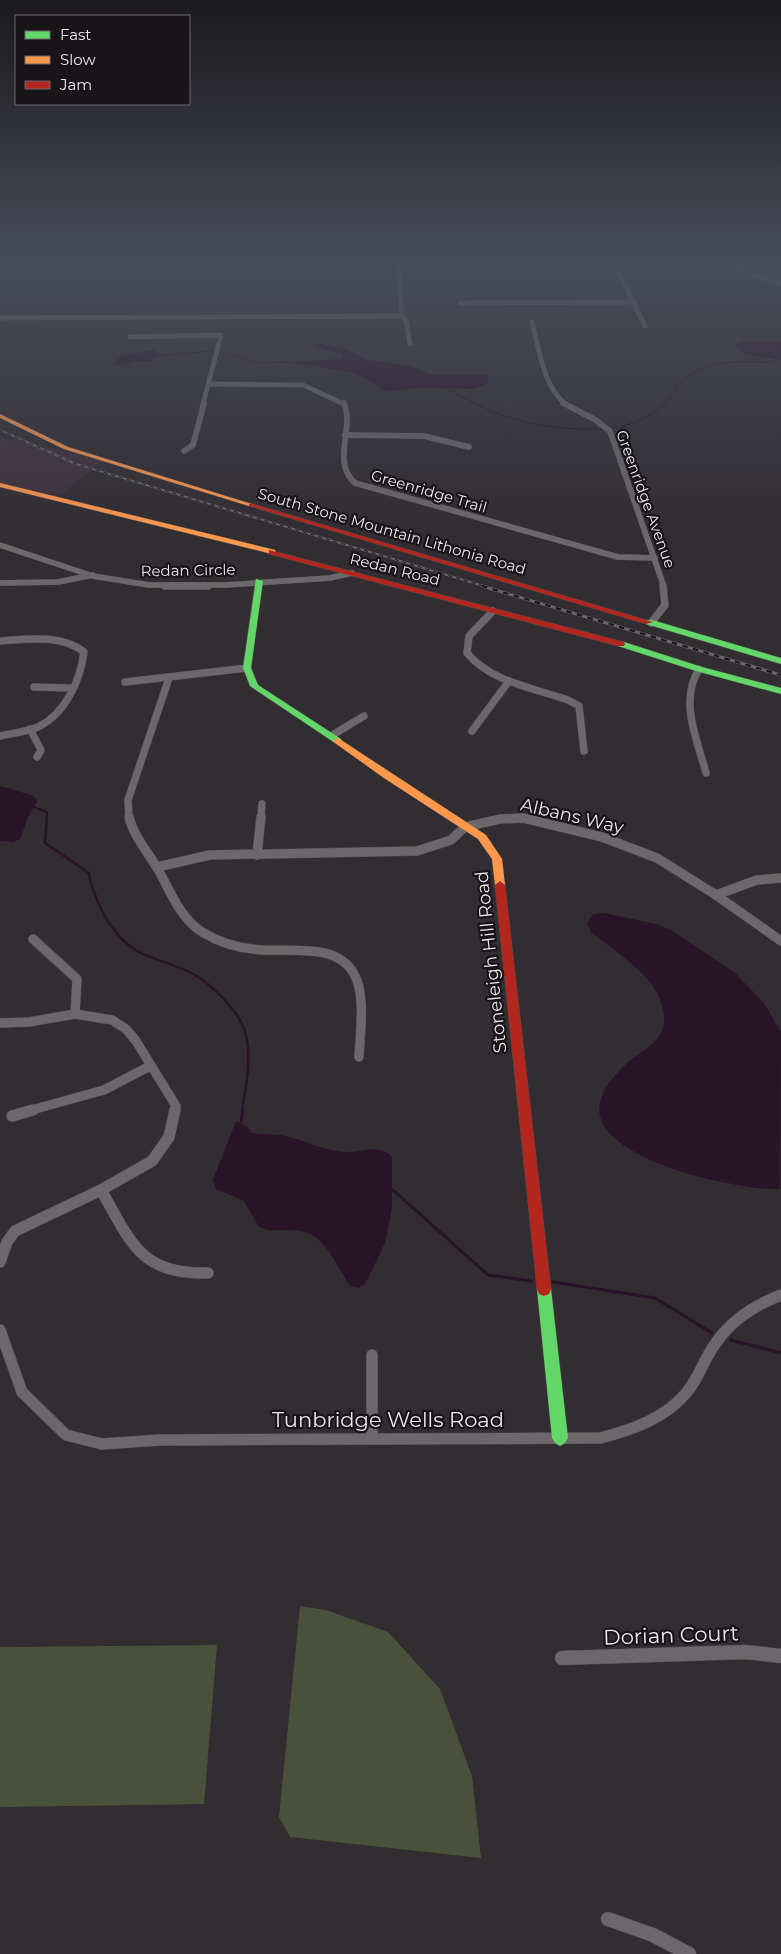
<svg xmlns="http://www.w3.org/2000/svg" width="781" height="1954" font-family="Montserrat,sans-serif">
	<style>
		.built { fill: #3d313c }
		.green { fill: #4a513a }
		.water { fill: #291327 }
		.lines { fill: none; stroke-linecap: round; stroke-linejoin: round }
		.stream-far3 { stroke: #291327; stroke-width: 1 }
		.stream-far2 { stroke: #291327; stroke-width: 2 }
		.stream-far1 { stroke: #291327; stroke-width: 2.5 }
		.stream { stroke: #291327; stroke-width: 3 }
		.street-far5-casing { stroke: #4f4c4f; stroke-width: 5 }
		.street-far4-casing { stroke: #4f4c4f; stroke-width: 6 }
		.street-far3-casing { stroke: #4f4c4f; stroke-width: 8 }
		.street-far2-casing { stroke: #4f4c4f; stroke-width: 10 }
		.street-far1-casing { stroke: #4f4c4f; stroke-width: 12 }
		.street-casing { stroke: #4f4c4f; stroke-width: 15 }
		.fast-casing { stroke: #4f4c4f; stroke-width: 1 }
		.slow-casing { stroke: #4f4c4f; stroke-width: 1 }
		.jam-casing { stroke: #4f4c4f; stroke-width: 1 }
		.street-far5 { stroke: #6b676a; stroke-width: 4.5 }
		.street-far4 { stroke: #6b676a; stroke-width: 5.5 }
		.street-far3 { stroke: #6b676a; stroke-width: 7 }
		.street-far2 { stroke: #6b676a; stroke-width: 9 }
		.street-far1 { stroke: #6b676a; stroke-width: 11 }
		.street { stroke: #6b676a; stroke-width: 14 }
		.fast { fill: #63d668; fill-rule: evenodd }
		.slow { fill: #ff974d; fill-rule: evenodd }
		.jam { fill: #b3261e; fill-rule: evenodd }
		.rail-far1-casing { stroke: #676467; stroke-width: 2 }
		.rail-casing { stroke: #676467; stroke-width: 3 }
		.rail-far1 { stroke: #181418; stroke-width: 1; stroke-dasharray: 4; stroke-linecap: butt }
		.rail { stroke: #181418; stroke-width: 2; stroke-dasharray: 5.5; stroke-linecap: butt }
		.labels { text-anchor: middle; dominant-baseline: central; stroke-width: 4.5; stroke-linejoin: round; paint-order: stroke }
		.far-street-label { font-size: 15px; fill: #ece6eb; stroke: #181418 }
		.street-label { font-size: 18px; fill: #ece6eb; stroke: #181418 }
		.near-street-label { font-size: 21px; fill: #ece6eb; stroke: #181418 }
	</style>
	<rect width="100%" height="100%" fill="#312d31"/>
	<g class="built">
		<path d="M449,260h185l-23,5h-20l-14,10 -83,4z"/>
		<path d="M0,435l7,4 96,21 -42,35 -61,-6z"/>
	</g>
	<g class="green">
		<path d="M300,1606l26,4 62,22 52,57 32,87 9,82 -191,-21 -11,-20z"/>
		<path d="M217,1645l-13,159 -204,3v-160z"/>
	</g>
	<g class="water">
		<path d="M742,341h39v19l-35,-5 -11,-11z"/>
		<path d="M322,344l21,4 25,12 37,5 29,10 52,-1 2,2v7l-13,6 -56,-1 -31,3 -7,-2 -11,-8 -20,-9 -59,-10 52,-3 -3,-6 -31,-8z"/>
		<path d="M153,350l4,4 -6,8c-13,-4 -26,6 -37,2l7,-8z"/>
		<path d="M0,786l31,9 5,3 1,4 -9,15 -8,22 -7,3 -13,-1z"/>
		<path d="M604,913l52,11 17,7 62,42 29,30 17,29 -1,157c-39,2 -204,-31 -178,-93 4,-12 16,-24 25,-33 16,-14 40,-22 37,-48 -3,-37 -46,-61 -73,-83l-4,-9 6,-9z"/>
		<path d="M236,1121l10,5 6,7c9,1 19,1 28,2 22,4 41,15 64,17 17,1 35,-9 48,5v51l-7,35 -20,41 -6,4 -9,-2c-11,-17 -24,-48 -45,-54 -16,-5 -29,2 -46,-5l-15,-26 -28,-12 -3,-9z"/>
	</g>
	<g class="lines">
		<g class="stream-far3">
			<path d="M224,353l36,10 31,-1"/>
			<path d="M156,356l56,-5"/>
			<path d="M681,382c23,-24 60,-20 91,-20l4,-3"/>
			<path d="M449,389c48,31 98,42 155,40"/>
			<path d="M675,390l3,-5"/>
			<path d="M612,428c23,-3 47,-14 61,-34"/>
		</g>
		<path class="stream-far2" d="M34,807l13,5v6"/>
		<path class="stream-far1" d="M47,817l-2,26 44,30c0,10 6,20 9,29 8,19 22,40 41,50 18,9 39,13 56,23 17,10 42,35 49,53 9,27 2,56 -2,83"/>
		<g class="stream">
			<path d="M241,1122l2,-12"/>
			<path d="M393,1190l95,85 43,6"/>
			<path d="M553,1282l102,16 57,35"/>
			<path d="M731,1340l50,13"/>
		</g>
		<defs>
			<g id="street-far5">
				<path d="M398,260l4,56"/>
				<path d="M642,260l-15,4 -9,7 27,55"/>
				<path d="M712,260l69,24"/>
				<path d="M460,303l175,-1"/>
				<path d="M0,318l402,-2 4,4 4,24"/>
				<path d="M532,322c7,27 11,63 33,82"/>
				<path d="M130,337l91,-2 -18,69"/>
				<path d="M210,384l93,1 41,19"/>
			</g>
			<g id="street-far4">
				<path d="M344,403c11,25 -13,59 11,80l263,74 37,1"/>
				<path d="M563,403l31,16 16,12 54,156"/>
				<path d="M345,435l79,1 45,11"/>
				<path d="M184,451l9,-6 11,-42"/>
				<path d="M0,545l93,31 56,9h77l104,-7 22,-5"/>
				<path d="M0,583l58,-1 35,-7"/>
			</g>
			<g id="street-far3">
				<path d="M165,586h43"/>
				<path d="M493,611l-24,25 -2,17c24,29 67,35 101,47l11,6 5,45"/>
				<path d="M651,623l14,-18 -2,-19"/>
				<path d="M0,641c28,-2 61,-7 84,11 -4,29 -18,61 -46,75 -11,5 -26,6 -38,9"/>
				<path d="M699,669c-20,32 -2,70 7,104"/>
				<path d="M125,682l122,-14"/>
				<path d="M34,687l37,1"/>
				<path d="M30,729l11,21 -4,7"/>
				<path d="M472,731l37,-50"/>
				<path d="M331,736l33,-20"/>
				<path d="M129,818l-1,-18 41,-122"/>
				<path d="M261,818l1,-14"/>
				<path d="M519,818h5"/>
			</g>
			<g id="street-far2">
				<path d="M129,817c5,21 21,37 31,56 11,20 21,46 42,59 18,11 40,17 61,18 30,2 74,-7 91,24 12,20 6,60 5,83"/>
				<path d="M257,855l4,-38"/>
				<path d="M157,867l53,-12 207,-4 34,-11 14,-13 35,-8 23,-1 79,19 55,21 59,37 65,46"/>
				<path d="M716,895l41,-15 24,-2"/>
				<path d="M33,939l44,40 -2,35"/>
				<path d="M0,1023l29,-1 46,-8 37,6 14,9 10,12 40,65 -1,5"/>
				<path d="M28,1111l76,-21 46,-24"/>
			</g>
			<g id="street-far1">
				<path d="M12,1116l21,-6"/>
				<path d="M101,1190c30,52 39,85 107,83"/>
				<path d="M0,1262l7,-20 8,-11 86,-41 51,-29 17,-24 6,-27"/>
				<path d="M0,1330l22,62 44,43 36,9 58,-4 440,-2c32,-8 66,-20 87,-46 10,-12 15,-27 23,-40 16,-28 42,-46 71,-57"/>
				<path d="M372,1355v83"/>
			</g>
			<g id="street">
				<path d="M562,1658l184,-6 35,4"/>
				<path d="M608,1919l45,16 36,19"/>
			</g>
			<g id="fast">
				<path d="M256,579l7,2 -12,87 7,17 83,54v4h-6l-85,-57 -7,-18z"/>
				<path d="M646,620h6l129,38v6l-135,-40z"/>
				<path d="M618,642h6l78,25 79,21v6l-85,-23 -78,-25z"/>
				<path d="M544,1282l5,2 2,5 17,149 -3,5 -5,3 -5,-3 -3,-5 -15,-149 2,-5z"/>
			</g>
			<g id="slow">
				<path d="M0,414l68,33 187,58 -6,1 -185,-57 -64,-31z"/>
				<path d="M0,483l275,67 1,2 -4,2 -272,-67z"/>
				<path d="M338,738l148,97 16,24 3,26 -1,3h-8l-1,-3 -3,-26 -14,-20 -94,-61 -49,-35 -2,-2z"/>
			</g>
			<g id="jam">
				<path d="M249,504h4l400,118 -7,2 -397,-118z"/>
				<path d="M269,550l355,92 1,2 -1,2h-6l-349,-92z"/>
				<path d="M500,881l5,4 46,404 -2,5 -5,2 -5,-2 -2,-5 -42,-404z"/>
			</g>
		</defs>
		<use href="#street-far5" class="street-far5-casing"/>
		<use href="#street-far4" class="street-far4-casing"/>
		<use href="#street-far3" class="street-far3-casing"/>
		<use href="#street-far2" class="street-far2-casing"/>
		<use href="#street-far1" class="street-far1-casing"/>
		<use href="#street" class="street-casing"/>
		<use href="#fast" class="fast-casing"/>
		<use href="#slow" class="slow-casing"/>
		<use href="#jam" class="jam-casing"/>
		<use href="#street-far5" class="street-far5"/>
		<use href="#street-far4" class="street-far4"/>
		<use href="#street-far3" class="street-far3"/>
		<use href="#street-far2" class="street-far2"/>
		<use href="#street-far1" class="street-far1"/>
		<use href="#street" class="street"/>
		<use href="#fast" class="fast"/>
		<use href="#slow" class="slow"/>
		<use href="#jam" class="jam"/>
		<defs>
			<path id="rail-far1" d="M0,430l76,34 411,123"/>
			<path id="rail" d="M482,586l299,89"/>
		</defs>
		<use href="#rail-far1" class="rail-far1-casing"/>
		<use href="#rail" class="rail-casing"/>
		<use href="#rail-far1" class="rail-far1"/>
		<use href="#rail" class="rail"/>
	</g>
	<linearGradient id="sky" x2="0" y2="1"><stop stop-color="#1b191b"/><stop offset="0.49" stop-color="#484c5a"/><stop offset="1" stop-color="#484c5a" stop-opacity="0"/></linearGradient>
	<rect width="781" height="533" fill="url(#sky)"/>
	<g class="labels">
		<g class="far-street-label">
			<text transform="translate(429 491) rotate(16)">Greenridge Trail</text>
			<text transform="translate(646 499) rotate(70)">Greenridge Avenue</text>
			<text transform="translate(392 531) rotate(16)">South Stone Mountain Lithonia Road</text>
			<text transform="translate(395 569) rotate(14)">Redan Road</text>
			<text transform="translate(188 570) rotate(-1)">Redan Circle</text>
		</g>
		<g class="street-label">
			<text transform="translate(572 816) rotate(13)">Albans Way</text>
			<text transform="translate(491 962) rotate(-96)">Stoneleigh Hill Road</text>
		</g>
		<g class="near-street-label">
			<text x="388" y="1419">Tunbridge Wells Road</text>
			<text transform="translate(671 1635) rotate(-2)">Dorian Court</text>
		</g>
	</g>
	<rect x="15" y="15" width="175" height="90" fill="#181418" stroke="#6d686c"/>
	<rect x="25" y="31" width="25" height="8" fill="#63d668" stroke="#6d686c"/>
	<text x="60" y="40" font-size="15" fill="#ece6eb">Fast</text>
	<rect x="25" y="56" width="25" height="8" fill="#ff974d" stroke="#6d686c"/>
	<text x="60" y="65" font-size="15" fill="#ece6eb">Slow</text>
	<rect x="25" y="81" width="25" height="8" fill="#b3261e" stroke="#6d686c"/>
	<text x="60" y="90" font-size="15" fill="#ece6eb">Jam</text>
</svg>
